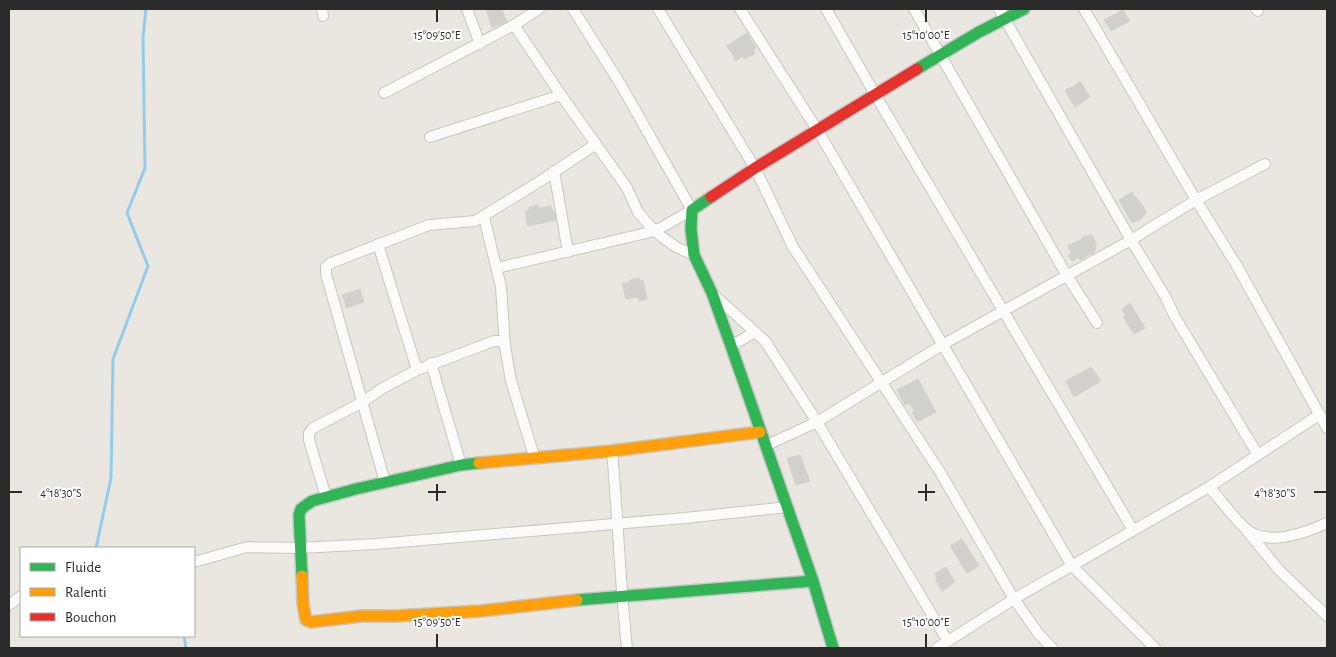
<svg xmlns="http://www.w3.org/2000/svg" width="1336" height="657" font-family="'Alegreya Sans',sans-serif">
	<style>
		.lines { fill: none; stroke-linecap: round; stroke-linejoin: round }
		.stream { stroke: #95ccea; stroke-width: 3 }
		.building { fill: #d2d0cc; stroke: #d4d2cd }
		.street-casing { stroke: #c7c6c5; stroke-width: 12 }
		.fast-casing { stroke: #c7c6c5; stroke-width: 14 }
		.slow-casing { stroke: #c7c6c5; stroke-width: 14 }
		.jam-casing { stroke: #c7c6c5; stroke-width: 14 }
		.street { stroke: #fcfbfa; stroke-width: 10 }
		.fast { stroke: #30b455; stroke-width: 11 }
		.slow { stroke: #ff9f0a; stroke-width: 11 }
		.jam { stroke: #e5322d; stroke-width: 11 }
		.ticks { fill: none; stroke: #2b2b2b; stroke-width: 2 }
		.ticks-label { font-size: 12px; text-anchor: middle; fill: #2b2b2b; stroke: #fff; stroke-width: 4; stroke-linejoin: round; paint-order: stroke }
	</style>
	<rect width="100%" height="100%" fill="#eae7e0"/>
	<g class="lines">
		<g class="stream">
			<path d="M96,548l15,-70 2,-119 35,-93 -21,-53 18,-45 -2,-131 3,-28"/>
			<path d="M184,636l2,12"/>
		</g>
	</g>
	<g class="building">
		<path d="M486,9h16l5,13 -15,5z"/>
		<path d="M1123,10l7,11 -19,10 -7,-11z"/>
		<path d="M747,33l9,15 -3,3 2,3 -11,5 -1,-3 -8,5 -3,-8 -6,-7z"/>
		<path d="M1080,81l10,16 -15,10 -10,-17 9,-4z"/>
		<path d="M1132,192l11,14 3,7 -5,6 -9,4 -13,-23z"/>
		<path d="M538,205l1,3 12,-2 3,7 1,-1 1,8 -28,6 -3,-15 4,-1v-3z"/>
		<path d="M1091,234l6,11 -2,2 1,3 -3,4h-3l-10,6 -1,-3 -7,4 -4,-6 4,-2 -5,-7 14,-6 4,-5 1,2z"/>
		<path d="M640,278v2h3l4,19 -8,2 -1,-4 -12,2 -4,-16h6l2,-3z"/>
		<path d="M360,289l4,13 -18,6 -1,-6 -3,-7z"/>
		<path d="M1130,303l15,25 -11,6 -11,-17 3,-1 -4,-7z"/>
		<path d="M1091,367l10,14 -27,16 -8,-16z"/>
		<path d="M918,379l18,33 -19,10 -5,-10 3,-1 -6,-8 -4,2 -8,-15z"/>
		<path d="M800,455l10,26 -14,4 -9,-27z"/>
		<path d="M962,539l17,27 -12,7 -17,-27z"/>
		<path d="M946,567l9,15 -13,9 -6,-11 1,-2 -2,-5z"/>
	</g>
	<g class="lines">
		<defs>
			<g id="street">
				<path d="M322,9l1,7"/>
				<path d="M467,9l13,35"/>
				<path d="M539,9l-25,16 47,70 66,93 11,24 10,12 14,13 14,10 18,8"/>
				<path d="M658,9l97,159 38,79 147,225 74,127 24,34 14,15"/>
				<path d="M740,9l78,122 254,435 83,82"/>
				<path d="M826,9l50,87 257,434"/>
				<path d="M914,9l152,265 31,49"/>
				<path d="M999,9l132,231 34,56 10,21 83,138"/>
				<path d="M1084,9l112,191 41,66 90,162"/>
				<path d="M1256,9l2,2"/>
				<path d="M384,93l130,-68"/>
				<path d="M430,137l131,-42"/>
				<path d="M554,171l14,81"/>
				<path d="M484,217l17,70 4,59"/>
				<path d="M378,244l39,126"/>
				<path d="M497,268l158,-37 37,-21 -71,-125 -48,-76"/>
				<path d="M714,295l51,46 52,81 130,218"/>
				<path d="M731,346l24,-14"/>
				<path d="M431,363l30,102"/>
				<path d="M765,446l52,-24 125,-77 189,-105 65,-40 69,-36"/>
				<path d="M612,451c6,66 8,132 15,197"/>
				<path d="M385,482l-59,-208v-7l5,-4 98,-38 46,-4 67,-41 54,-36"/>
				<path d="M1209,487c12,13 23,29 36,41 21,20 60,5 82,-5"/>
				<path d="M326,497l-17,-57v-7l4,-5 48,-25 22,-15 34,-18 77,-29h7l4,5 6,35 24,78"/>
				<path d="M1247,531l32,39 48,46"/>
				<path d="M194,562l53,-15 52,1 77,-4 309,-26 102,-11"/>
				<path d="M9,605l12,-9"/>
				<path d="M937,648l77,-49 195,-112 110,-72"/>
			</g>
			<g id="fast">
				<path d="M917,69l62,-37 45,-23"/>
				<path d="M711,197l-19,13 -1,19 3,26 18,38 19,53 82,235 20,67"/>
				<path d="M302,576l-3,-61 2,-6 11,-8 44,-12 105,-24 18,-2"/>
				<path d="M577,600l236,-19"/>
			</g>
			<g id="slow">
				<path d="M479,463l133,-12 148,-19"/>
				<path d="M302,576l1,28 3,16 5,2 51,-6h33l86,-5 96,-11"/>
			</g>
			<path id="jam" d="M711,197l44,-29 162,-99"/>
		</defs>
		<use href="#street" class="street-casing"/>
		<use href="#fast" class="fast-casing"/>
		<use href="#slow" class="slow-casing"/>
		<use href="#jam" class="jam-casing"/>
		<use href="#street" class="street"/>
		<use href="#fast" class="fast"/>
		<use href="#slow" class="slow"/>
		<use href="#jam" class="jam"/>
	</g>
	<path class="ticks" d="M437,10v12M926,10v12M437,484v17M926,484v17M10,492h12M428,492h18M918,492h17M1314,492h12M437,634v13M926,634v13"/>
	<g class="ticks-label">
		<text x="437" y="39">15°09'50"E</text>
		<text x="926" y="39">15°10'00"E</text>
		<text x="61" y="497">4°18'30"S</text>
		<text x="1275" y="497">4°18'30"S</text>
		<text x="437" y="626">15°09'50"E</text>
		<text x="926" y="626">15°10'00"E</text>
	</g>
	<rect width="1336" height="657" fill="none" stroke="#2b2b2b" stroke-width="20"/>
	<rect x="20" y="547" width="175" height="90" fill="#ffffff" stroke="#aaaaaa"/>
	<rect x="30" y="563" width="25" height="8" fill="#30b455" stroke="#aaaaaa"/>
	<text x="65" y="572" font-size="15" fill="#2b2b2b">Fluide</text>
	<rect x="30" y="588" width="25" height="8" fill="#ff9f0a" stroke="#aaaaaa"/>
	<text x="65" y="597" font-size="15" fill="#2b2b2b">Ralenti</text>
	<rect x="30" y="613" width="25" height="8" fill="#e5322d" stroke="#aaaaaa"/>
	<text x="65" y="622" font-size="15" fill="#2b2b2b">Bouchon</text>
</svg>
